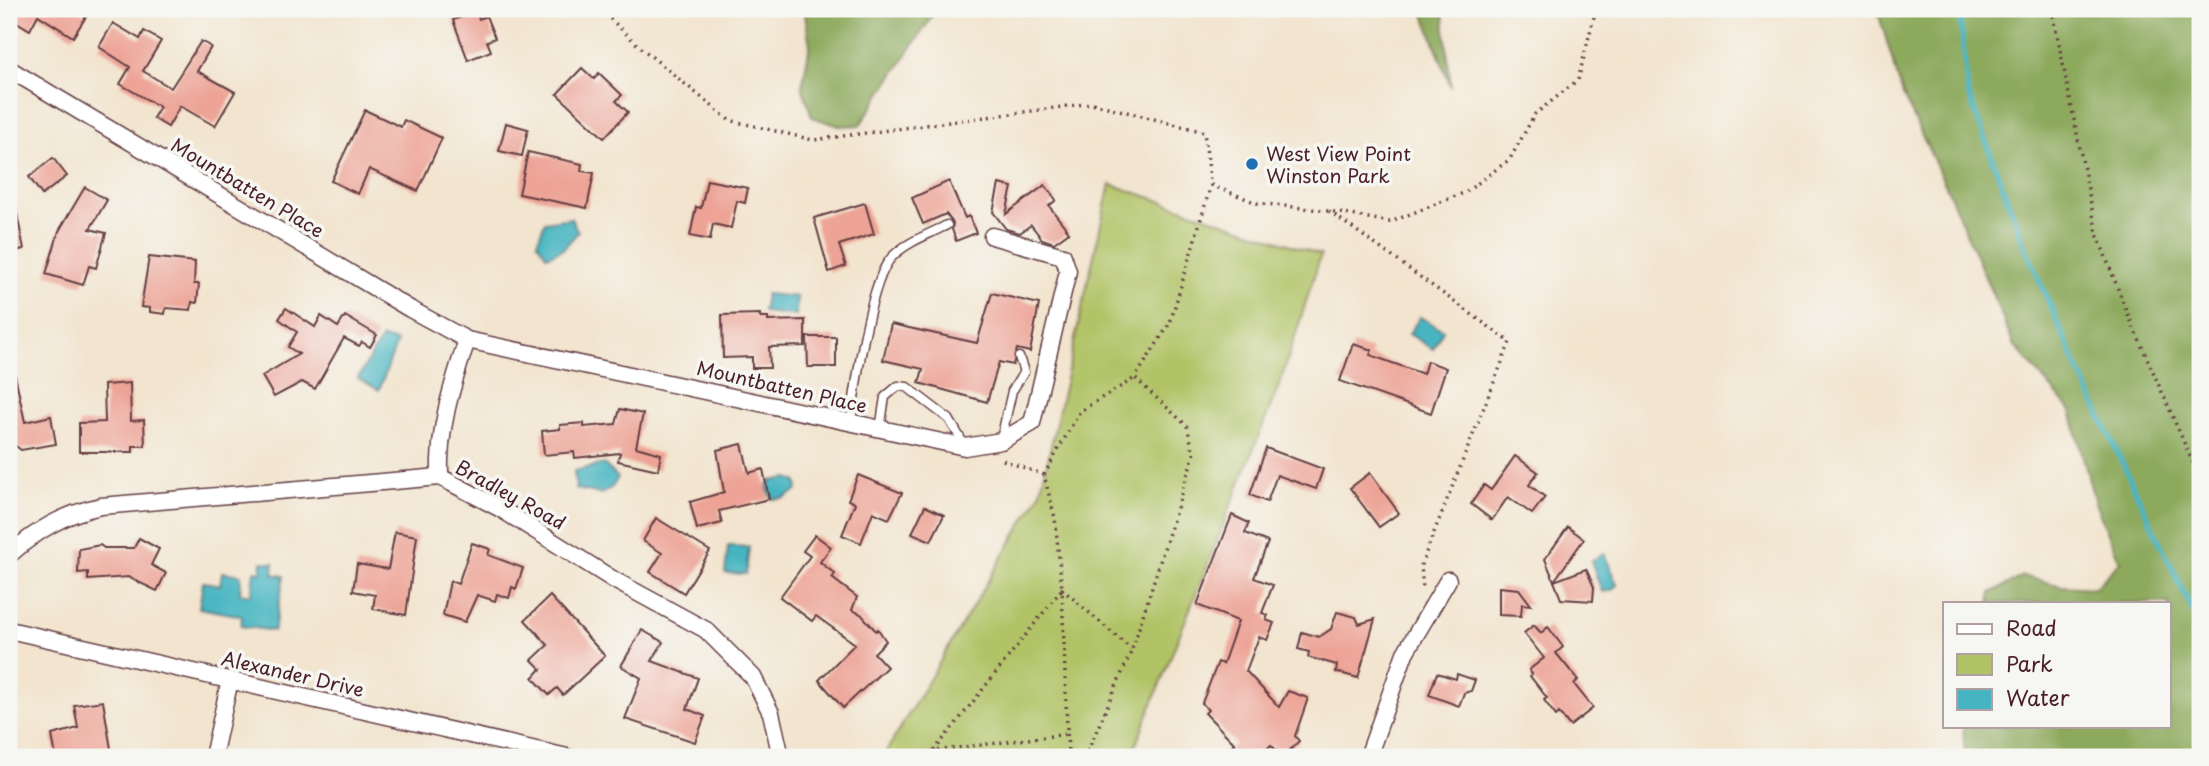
<svg xmlns="http://www.w3.org/2000/svg" width="2209" height="766" font-family="'Playpen Sans',sans-serif">
	<style>
		.green { fill: #b1c366; stroke: #7e7148; stroke-width: 2 }
		.forest { fill: #8ca95b; stroke: #6b6443; stroke-width: 2 }
		.water { fill: #47b5c1; stroke: #486a76; stroke-width: 2 }
		.lines { fill: none; stroke-linecap: round; stroke-linejoin: round }
		.stream { stroke: #47b5c1; stroke-width: 5 }
		.building { fill: #eda395 }
		.service-casing { stroke: #633d43; stroke-width: 11 }
		.minor-casing { stroke: #633d43; stroke-width: 19 }
		.path { stroke: #633d43; stroke-width: 3.5; stroke-dasharray: 2 5; stroke-linecap: butt }
		.service { stroke: #fff; stroke-width: 8 }
		.minor { stroke: #fff; stroke-width: 16 }
		.poi-dot { fill: #1f6fb2; stroke: #f6f6f2; stroke-width: 2.5 }
		.labels { text-anchor: middle; dominant-baseline: central; stroke-width: 7; stroke-linejoin: round; paint-order: stroke }
		.poi-label { font-size: 19px; fill: #4a1f2b; stroke: #f6f6f2; text-anchor: start }
		.street-label { font-size: 19px; fill: #4a1f2b; stroke: #f6f6f2 }
	</style>
	<rect width="100%" height="100%" fill="#f6f6f2"/>
	<filter id="ink" filterUnits="userSpaceOnUse"><feTurbulence type="fractalNoise" baseFrequency=".0143" numOctaves="2"/><feDisplacementMap in="SourceGraphic" scale="14" xChannelSelector="R" yChannelSelector="G"/><feConvolveMatrix kernelMatrix="1 2 1 2 8 2 1 2 1" color-interpolation-filters="sRGB"/></filter>
	<filter id="wash" filterUnits="userSpaceOnUse"><feTurbulence type="fractalNoise" baseFrequency=".00686" numOctaves="4" result="noise"/><feDisplacementMap in="SourceGraphic" scale="28" xChannelSelector="R" yChannelSelector="G"/><feGaussianBlur stdDeviation="1.57" result="paint"/><feColorMatrix in="noise" values="0 0 0 0 0 0 0 0 0 0 0 0 0 0 0 0 0 1.4 0 .05"/><feComposite in="paint" operator="in"/></filter>
	<g filter="url(#wash)">
		<rect width="100%" height="100%" fill="#f2e4ce"/>
		<path class="green" d="M1110,184l211,71 -40,125 -150,377h-248l157,-263z"/>
		<g class="forest">
			<path d="M804,9h133l-77,116 -21,1 -27,-9 -10,-31 8,-41z"/>
			<path d="M1422,9h21l8,78z"/>
			<path d="M1877,9h323v748h-235l-2,-31h206v-123h-179l1,-10 32,-17 39,10 33,2 25,-26 -25,-59 -24,-92 -57,-66 -63,-148 -48,-102z"/>
		</g>
		<g class="water">
			<path d="M571,218l7,14 -15,17 -16,7 -10,-14 8,-20z"/>
			<path d="M766,294l31,3 -1,19 -33,-4z"/>
			<path d="M1420,317l23,13 -10,19 -24,-15z"/>
			<path d="M382,338l15,4 -18,48 -21,-12z"/>
			<path d="M604,464l14,14 -6,9 -11,7 -25,-5 -2,-18z"/>
			<path d="M788,478l9,4 1,8 -14,8 -12,1 -5,-12 4,-6z"/>
			<path d="M728,546l21,1 -3,27 -21,-1z"/>
			<path d="M1604,553l13,32 -5,5 -10,2 -11,-31z"/>
			<path d="M262,562l12,1 -1,11 11,2 -10,55 -33,-5 1,-10 -43,-8 4,-26 17,3 2,-13 19,3 -1,18 11,2 3,-24 7,1z"/>
		</g>
		<g class="lines">
			<path class="stream" d="M1959,9l9,84 57,154 52,120 123,260"/>
		</g>
		<g id="blocks">
			<g class="building">
				<path d="M18,9h59l10,6 -14,22 -35,-22 -8,15 -18,-11z"/>
				<path d="M476,12l3,7 7,-3 9,22 -8,3 4,10 -23,9 -15,-40z"/>
				<path d="M113,23l27,16 4,-8 17,10 -18,30 28,17 30,-47 10,6 -14,24 38,21 -20,34 -35,-20 -12,21 -15,-9 7,-11 -40,-23 10,-17 -31,-20z"/>
				<path d="M582,68l12,11 5,-6 23,22 -6,6 12,11 -24,26 -47,-44z"/>
				<path d="M365,110l36,17 3,-7 38,18 -24,53 -49,-22 -11,25 -27,-13z"/>
				<path d="M506,123l22,6 -6,27 -23,-5z"/>
				<path d="M528,152l54,12 -1,7 13,2 -7,35 -68,-14z"/>
				<path d="M53,158l14,18 -25,19 -13,-18z"/>
				<path d="M707,180l41,8 -3,15 -8,-2 -6,27 -18,-4 -3,16 -20,-4 6,-29 5,1z"/>
				<path d="M949,181l16,37 4,-2 7,17 -20,8 -4,-12 1,-6 -7,-9 -23,10 -11,-26z"/>
				<path d="M999,184l13,3 -6,27 39,-29 11,15 -7,6 20,26 -15,11 -12,-4 -11,-14 -11,8 -14,-4 -13,-17z"/>
				<path d="M85,187l22,13 -17,29 16,4 -10,35 -7,-2 -6,19 -37,-11 13,-43z"/>
				<path d="M865,203l9,31 -35,11 7,21 -17,6 -15,-54z"/>
				<path d="M15,204l9,45 -15,3v-47z"/>
				<path d="M149,257l46,5 -1,22h5l-2,19 -5,-1 -1,8 -25,-2 -1,6 -15,-2v-4l-9,-1z"/>
				<path d="M992,293l47,11 -9,48 -13,-3 -4,16 -14,-3 -12,40 -68,-19 4,-14 -40,-9 8,-36 86,19z"/>
				<path d="M286,308l29,19 6,-11 17,11 7,-11 32,19 -7,12 -8,-5 -3,4 -15,-8 -29,51 -13,-7 -28,15 -12,-21 37,-22 -11,-7 9,-15 -18,-13z"/>
				<path d="M760,314v3h8v4l37,-1v26l-36,1 1,21h-18v-11l-29,1 -1,-43z"/>
				<path d="M807,337h29v30h-28z"/>
				<path d="M1353,344l19,6 -2,5 53,19 4,-13 19,7 -15,45 -91,-32z"/>
				<path d="M9,375h6l10,47 26,-6 5,28 -35,6 -12,-9z"/>
				<path d="M130,383l1,38 13,-1 1,26h-12v6h-54v-29l26,-1 -1,-37z"/>
				<path d="M620,409l23,5 -7,33 25,7 -3,16 -40,-9 2,-8 -45,5 -1,-6 -30,3 -2,-24 18,-2v-4l24,-2v4l32,-3z"/>
				<path d="M742,444l7,29 14,-4 6,30 -50,12 3,12 -25,6 -7,-27 34,-10 -7,-42z"/>
				<path d="M1266,448l57,21 -7,20 -39,-14 -10,27 -17,-7z"/>
				<path d="M1515,456l23,16 -9,13 16,12 -13,17 -24,-17 -16,23 -21,-16 13,-19 7,5z"/>
				<path d="M1370,473l29,40 -20,14 -29,-39z"/>
				<path d="M858,475l44,18 -13,26 -16,-7 -12,31 -19,-8 13,-32 -7,-3z"/>
				<path d="M925,506l19,9 -13,26 -19,-8z"/>
				<path d="M1232,515l17,8 -4,10 23,9 -14,36 19,7 -11,28 6,2 -2,5 8,3 -7,17 -8,-3 -13,34 33,36 9,-16 20,7 -13,38 4,5 -16,16 -12,-12 -12,12h-23l-7,-8 6,-5 -30,-31 3,-3 -6,-7 16,-41 5,2 15,-43 -41,-16z"/>
				<path d="M656,518l54,33 -26,42 -34,-21 12,-19 -19,-12z"/>
				<path d="M1568,527l16,12 -30,42 -9,-22z"/>
				<path d="M395,532l22,4 -11,79 -33,-6 2,-14 -22,-4 4,-27 31,5z"/>
				<path d="M815,535l16,12 -11,15 15,12 -3,4 25,19 -5,13 9,4 15,17 2,-2 8,12 -12,12 13,14 -44,41 -24,-28 36,-36 -39,-28 -4,5 -32,-24 30,-41 -7,-5z"/>
				<path d="M139,538l20,11 -8,16 15,8 -9,18 -29,-14 -40,3v-8l-10,1 1,-24 21,-4 4,3h30z"/>
				<path d="M472,543l18,6 -2,6 35,13 -7,21 -4,-2 -3,11 -12,-4 -2,7 -18,-6 -12,27 -22,-7 7,-34 8,3z"/>
				<path d="M1586,569l8,18 -1,14 -32,-2 -7,-18z"/>
				<path d="M1499,587l20,2 12,16 -9,-1 -1,12 -22,-1z"/>
				<path d="M550,596l55,60 -42,39 -6,-7 -8,7 -16,-17 8,-9 -9,-9 16,-15 -23,-25z"/>
				<path d="M1337,612l19,5 3,7 16,-5 -17,59 -22,-6 1,-7 -29,-8 1,-5 -11,-3 4,-17 17,5 12,-8z"/>
				<path d="M1534,625l7,8 7,-6 15,20 -7,6 22,27 -4,4 19,24 -23,18 -11,-13 -3,3 -12,-16 3,-2 -17,-22 2,-2 -3,-4 15,-12 -20,-25z"/>
				<path d="M642,630l21,12 -11,19 46,17 -11,31 18,7 -10,26 -70,-23 16,-41 -20,-12z"/>
				<path d="M1437,673l19,6 1,-5 18,6 -4,11 -7,2 -5,13 -30,-11z"/>
				<path d="M103,701l9,54 -56,2 -4,-22 26,-7 -4,-23z"/>
			</g>
		</g>
	</g>
	<g filter="url(#ink)">
		<use href="#blocks" fill-opacity="0" stroke="#633d43" stroke-width="2"/>
		<g class="lines">
			<defs>
				<g id="service">
					<path d="M851,422c4,-33 19,-144 41,-165 14,-15 38,-23 55,-32"/>
					<path d="M880,429l5,-32 13,-11 9,1 42,32 16,27"/>
					<path d="M1001,439l11,-48 12,-19 -5,-15"/>
				</g>
				<g id="minor">
					<path d="M9,69l401,240 57,31 498,107 36,-6 31,-18 36,-152 -5,-15 -71,-20"/>
					<path d="M440,477c-2,-49 12,-91 27,-137"/>
					<path d="M9,555c28,-25 55,-41 92,-49l339,-29 61,32 113,71 92,50 47,47 18,36 10,44"/>
					<path d="M9,630l558,127"/>
					<path d="M213,757l17,-77"/>
					<path d="M1368,757l37,-104 43,-73"/>
				</g>
			</defs>
			<use href="#service" class="service-casing"/>
			<use href="#minor" class="minor-casing"/>
			<g class="path">
				<path d="M600,9l40,38 89,73 84,20 279,-37 112,29 7,53 -41,138 -35,55 52,48 7,28 -62,196 -47,107"/>
				<path d="M2052,9l45,225 29,76 74,169"/>
				<path d="M1211,185l46,18 72,8 61,11 76,-30 44,-33 25,-45 43,-34 18,-71"/>
				<path d="M2200,199l-3,15 3,7"/>
				<path d="M1329,211l181,131 -89,223 2,25"/>
				<path d="M1044,475l36,-64 55,-33"/>
				<path d="M934,751l128,-162 -7,-71 -11,-43 -44,-16"/>
				<path d="M918,757l16,-6 133,-17"/>
				<path d="M1068,757l-6,-168 69,60"/>
			</g>
			<use href="#service" class="service"/>
			<use href="#minor" class="minor"/>
		</g>
	</g>
	<circle class="poi-dot" cx="1252" cy="164" r="7"/>
	<g class="labels">
		<g class="poi-label">
			<text x="1266" y="153">West View Point<tspan x="1266" dy="22">Winston Park</tspan></text>
		</g>
		<g class="street-label">
			<text transform="translate(248 187) rotate(31)">Mountbatten Place</text>
			<text transform="translate(782 386) rotate(13)">Mountbatten Place</text>
			<text transform="translate(511 494) rotate(29)">Bradley Road</text>
			<text transform="translate(293 673) rotate(13)">Alexander Drive</text>
		</g>
	</g>
	<rect width="2209" height="766" fill="none" stroke="#f6f6f2" stroke-width="35"/>
	<rect x="1943" y="602" width="228" height="126" fill="#f6f6f2" stroke="#b1a0a2" stroke-width="2"/>
	<rect x="1957" y="624" width="35" height="10" fill="#ffffff" stroke="#b1a0a2" stroke-width="2"/>
	<text x="2006" y="636" font-size="21" fill="#4a1f2b">Road</text>
	<rect x="1957" y="654" width="35" height="21" fill="#b1c366" stroke="#b1a0a2" stroke-width="2"/>
	<text x="2006" y="672" font-size="21" fill="#4a1f2b">Park</text>
	<rect x="1957" y="689" width="35" height="21" fill="#47b5c1" stroke="#b1a0a2" stroke-width="2"/>
	<text x="2006" y="706" font-size="21" fill="#4a1f2b">Water</text>
</svg>
